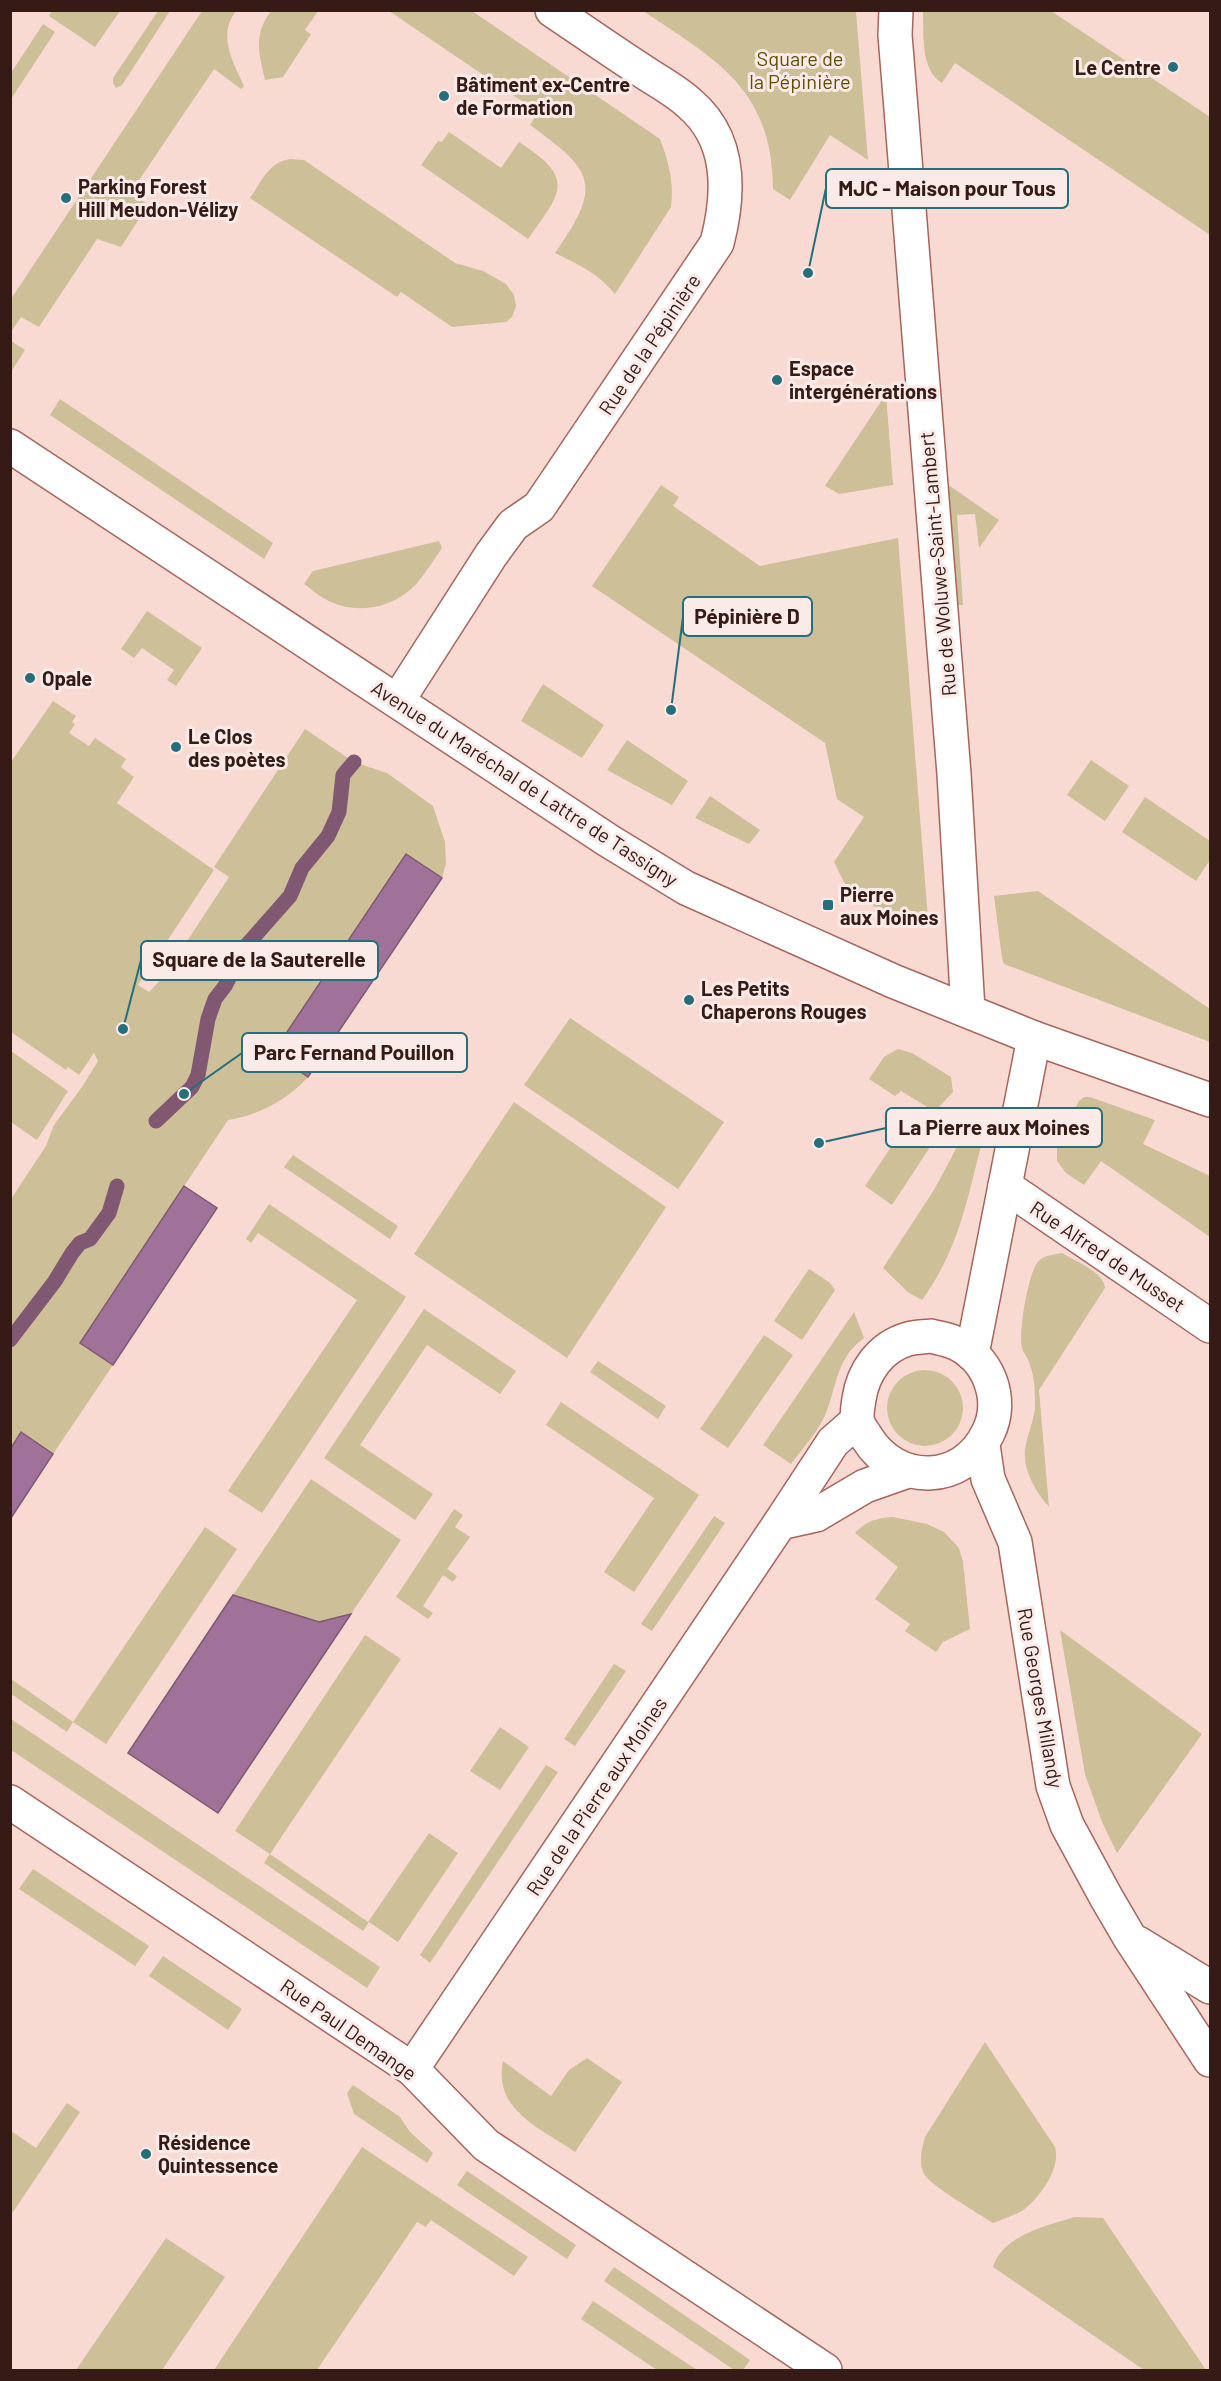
<svg xmlns="http://www.w3.org/2000/svg" width="1221" height="2381" font-family="Barlow,sans-serif">
	<style>
		.green { fill: #cdbf98 }
		.water { fill: #a0729a; stroke: #805872; stroke-width: 1.5 }
		.lines { fill: none; stroke-linecap: round; stroke-linejoin: round }
		.stream { stroke: #805872; stroke-width: 15 }
		.street-casing { stroke: #a86559; stroke-width: 36 }
		.street { stroke: #fff; stroke-width: 33 }
		.poi-dot { fill: #266e7a; stroke: #fbebe8; stroke-width: 2 }
		.labels { text-anchor: middle; dominant-baseline: central; stroke-width: 6; stroke-linejoin: round; paint-order: stroke }
		.park-label { font-size: 20px; fill: #634f02; stroke: #fbebe8 }
		.poi-label { font-size: 20px; font-weight: bold; fill: #351a15; stroke: #fbebe8; text-anchor: start }
		.street-label { font-size: 20px; fill: #351a15; stroke: #fbebe8 }
		.leader { fill: none; stroke: #266e7a; stroke-width: 2 }
		.callout-dot { fill: #266e7a; stroke: #fbebe8; stroke-width: 2 }
		.callout { fill: #fbebe8; stroke: #266e7a; stroke-width: 2 }
		.callout-label { font-size: 21px; text-anchor: middle; font-weight: bold; fill: #351a15 }
	</style>
	<rect width="100%" height="100%" fill="#f8dad3"/>
	<g class="green">
		<path d="M52,11v-1l68,1 -25,36 -46,-31z"/>
		<path d="M158,11h12l-48,74 -6,3 -3,-5v-5z"/>
		<path d="M202,11h34c-19,24 -3,51 8,75l-3,3 -27,-20 -83,123 32,24 -24,3 -18,28 -24,-8 -58,88 -18,-10 -10,15v-33z"/>
		<path d="M271,11h47l-13,19 6,4 -28,43 -18,3c-6,-27 -12,-45 6,-69z"/>
		<path d="M389,11h83l188,128c9,24 14,43 11,68l-56,87c-16,-20 -37,-30 -60,-41 48,-68 39,-82 -25,-128l8,-13z"/>
		<path d="M643,11h213l12,149 -38,-25 -40,65 -17,-11c-1,-100 -55,-128 -130,-178z"/>
		<path d="M923,11h128l159,106v118l-255,-172 -13,20c-22,-13 -18,-50 -19,-72z"/>
		<path d="M43,24l12,8 -44,67v-26z"/>
		<path d="M449,132l52,36 18,-26c57,37 43,49 9,97l-107,-74 17,-24 4,1z"/>
		<path d="M290,159l14,1 151,103 28,8 23,13 8,11 2,11 -4,11 -6,5 -54,5 -51,-35 -4,5 -147,-99c11,-16 19,-36 40,-39z"/>
		<path d="M11,341l14,9 -14,22z"/>
		<path d="M886,394l7,91 -54,9 -14,-8z"/>
		<path d="M60,399l213,144 -9,16 -214,-144z"/>
		<path d="M947,484l52,36 -20,28 -4,-34 -18,1 6,90h-6z"/>
		<path d="M661,485l18,12 -6,9 87,60 138,-28 30,381 -10,9 -68,-34 -16,-32 30,-45 -27,-18 -12,-56 -233,-157z"/>
		<path d="M439,541l3,7c-8,12 -16,24 -25,35 -21,24 -57,32 -86,19 -10,-4 -19,-12 -27,-18l9,-13z"/>
		<path d="M147,611l55,37 -26,38 -9,-6 7,-10 -32,-22 -8,10 -13,-9z"/>
		<path d="M543,684l61,41 -22,33 -61,-37z"/>
		<path d="M53,701l23,15 -4,6 3,2 -6,9 20,13 6,-8 31,21 -5,8 13,10 -17,26 97,67 -76,115 11,7 16,-17 64,-98 -15,-10 91,-138 49,33 33,11 46,33 12,36 1,21 -4,15 -36,-24 -133,199 35,24c-21,23 -49,38 -80,43l-148,223 33,22 -60,89 -32,-22 -10,16v-249l35,-53 8,-21 28,-38 16,-26 -4,-8 -15,22 -11,-8 -2,3 -55,-38v-270z"/>
		<path d="M627,740l61,41 -16,24 -65,-35z"/>
		<path d="M1091,760l38,26 -24,35 -38,-26z"/>
		<path d="M710,796l50,34 -11,14 -54,-26z"/>
		<path d="M1145,797l65,44v19l-14,21 -74,-49z"/>
		<path d="M1038,891l172,118v33l-206,-78 -2,-6 -8,-62z"/>
		<path d="M570,1018l154,104 -46,67 -154,-104z"/>
		<path d="M898,1049l14,4 39,24 2,15 -16,17 -8,-1 -28,-17 -6,5 -26,-17 15,-22z"/>
		<path d="M11,1051l57,40 -31,49 -26,-18z"/>
		<path d="M1084,1097h6l65,23 -12,24 67,32v61l-109,-76 -17,24 -18,-12 -9,-12v-18l22,-42z"/>
		<path d="M514,1102l152,105 -99,151 -153,-104z"/>
		<path d="M905,1126l27,18 -40,61 -27,-19z"/>
		<path d="M971,1141l10,5c-15,58 -23,104 -59,154l-13,-7 -26,-25 51,-78 23,-43z"/>
		<path d="M293,1155l105,71 -8,13 -106,-72z"/>
		<path d="M269,1204l137,93 -144,216 -34,-22 129,-191 -99,-67 -7,10 -5,-4z"/>
		<path d="M1062,1253c13,8 42,19 43,35l-66,102 10,117c-13,-15 -26,-36 -24,-57 2,-17 11,-32 10,-49 0,-13 -1,-25 -5,-36 -1,-6 -6,-11 -8,-17 -4,-15 6,-72 15,-85 6,-8 16,-8 25,-10z"/>
		<path d="M809,1269l20,13 6,8 -33,50 -28,-19z"/>
		<path d="M424,1309l92,62 -16,23 -73,-49 -67,100 73,49 -18,26 -91,-62z"/>
		<path d="M854,1312l10,26c-27,19 -27,47 -38,75 -8,19 -23,35 -35,51l-28,-19z"/>
		<path d="M764,1335l29,20 -65,93 -28,-19z"/>
		<path d="M598,1361l68,45 -8,13 -68,-47z"/>
		<circle cx="925" cy="1408" r="38"/>
		<path d="M561,1402l138,93 -65,97 -30,-20 50,-74 -108,-73z"/>
		<path d="M311,1479l90,61 -50,74 -32,8 -86,-27z"/>
		<path d="M454,1509l9,6 -8,12 15,10 -23,32 10,7 -4,6 -10,-7 -20,31 10,7 -5,6 -32,-22z"/>
		<path d="M714,1516l11,7 -73,108 -11,-7z"/>
		<path d="M893,1517l34,7 17,8 15,16 4,14 7,67 -27,13 -7,10 -31,-21 5,-7 -35,-25 23,-32 -43,-34c11,-12 22,-15 38,-16z"/>
		<path d="M205,1527l32,22 -131,195 -33,-22 -6,10 -56,-38v-15l62,43z"/>
		<path d="M1060,1630l142,104 -85,119 -15,-31 -17,-48z"/>
		<path d="M365,1635l36,24 -131,195 98,68 61,-89 29,20 -60,89 -29,-20 -6,9 -99,-68 6,-9 -35,-23z"/>
		<path d="M614,1664l12,7 -51,75 -11,-7z"/>
		<path d="M11,1719l369,248 -13,21 -356,-238z"/>
		<path d="M500,1727l29,20 -29,43 -30,-19z"/>
		<path d="M546,1765l12,7 -128,191 -10,-8z"/>
		<path d="M33,1869l116,77 -14,20 -116,-77z"/>
		<path d="M163,1956l79,53 -14,21 -79,-54z"/>
		<path d="M985,2042l70,105c6,21 -14,49 -30,62 -9,6 -22,10 -32,14 -15,-10 -61,-36 -69,-49 -6,-12 -2,-26 1,-37z"/>
		<path d="M587,2058l35,24 -47,70c-35,-24 -82,-42 -72,-91l48,35 18,-26z"/>
		<path d="M353,2085l47,32 10,15 23,21 -6,10 -73,-49 -7,-21z"/>
		<path d="M67,2103l13,9 -69,103v-84l25,17z"/>
		<path d="M362,2147l166,110 -14,19 -83,-56 -5,7 -9,-5 -100,148h-103z"/>
		<path d="M467,2171l109,74 -9,14 -110,-74z"/>
		<path d="M1075,2217l28,1 103,152h-62l-151,-103c10,-32 53,-41 82,-50z"/>
		<path d="M166,2238l59,39 -63,93h-86z"/>
		<path d="M614,2267l136,93 -7,10h-9l-130,-89z"/>
		<path d="M593,2301l104,69h-40l-76,-51z"/>
	</g>
	<g class="water">
		<path d="M406,854l36,24 -134,199 -35,-24z"/>
		<path d="M184,1186l33,22 -104,157 -33,-22z"/>
		<path d="M21,1432l32,22 -42,64v-70z"/>
		<path d="M233,1595l86,27 32,-8 -133,199 -90,-60z"/>
	</g>
	<g class="lines">
		<g class="stream">
			<path d="M156,1121l36,-34 6,-12 10,-56 7,-20 10,-13 20,-39 45,-51 12,-28 26,-32 11,-24 4,-37 11,-13"/>
			<path d="M10,1340l45,-59 17,-28 8,-10 10,-4 19,-26 8,-27"/>
		</g>
		<defs>
			<g id="street">
				<path d="M896,10l-1,25 6,74 53,665 14,236"/>
				<path d="M10,446l599,395 77,47 207,93 141,57 176,62"/>
				<path d="M398,700l93,-145 22,-30 26,-18 178,-264c13,-50 15,-104 -28,-140 -13,-12 -30,-21 -45,-31 -31,-20 -61,-41 -92,-62"/>
				<path d="M1005,1186l205,140"/>
				<path d="M931,1336c7,2 15,3 22,6 35,14 52,57 35,91 -25,52 -91,53 -121,5 -3,-5 -8,-11 -9,-16 -2,-6 0,-16 1,-23 4,-27 21,-52 49,-60 7,-2 15,-2 23,-3z"/>
				<path d="M972,1354l62,-316"/>
				<path d="M983,1445l5,34 27,63 38,244 14,39 39,72 24,41 80,122"/>
				<path d="M780,1523l36,-8 49,-29 43,-15"/>
				<path d="M10,1802l402,267 74,76 339,225"/>
				<path d="M1138,1943l72,44"/>
				<path d="M412,2069l368,-546 53,-81 24,-21"/>
			</g>
		</defs>
		<use href="#street" class="street-casing"/>
		<use href="#street" class="street"/>
	</g>
	<g class="poi-dot">
		<circle cx="1173" cy="67" r="6"/>
		<circle cx="444" cy="96" r="6"/>
		<circle cx="66" cy="198" r="6"/>
		<circle cx="777" cy="380" r="6"/>
		<circle cx="30" cy="678" r="6"/>
		<circle cx="176" cy="747" r="6"/>
		<rect x="822" y="899" width="12" height="12" rx="3"/>
		<circle cx="689" cy="1000" r="6"/>
		<circle cx="146" cy="2154" r="6"/>
	</g>
	<g class="labels">
		<g class="park-label">
			<text x="800" y="58">Square de<tspan x="800" dy="23">la Pépinière</tspan></text>
		</g>
		<g class="poi-label">
			<text x="1161" y="67" text-anchor="end">Le Centre</text>
			<text x="456" y="84">Bâtiment ex-Centre<tspan x="456" dy="23">de Formation</tspan></text>
			<text x="78" y="186">Parking Forest<tspan x="78" dy="23">Hill Meudon-Vélizy</tspan></text>
			<text x="789" y="368">Espace<tspan x="789" dy="23">intergénérations</tspan></text>
			<text x="42" y="678">Opale</text>
			<text x="188" y="736">Le Clos<tspan x="188" dy="23">des poètes</tspan></text>
			<text x="840" y="894">Pierre<tspan x="840" dy="23">aux Moines</tspan></text>
			<text x="701" y="988">Les Petits<tspan x="701" dy="23">Chaperons Rouges</tspan></text>
			<text x="158" y="2142">Résidence<tspan x="158" dy="23">Quintessence</tspan></text>
		</g>
		<g class="street-label">
			<text transform="translate(649 344) rotate(-56)">Rue de la Pépinière</text>
			<text transform="translate(937 564) rotate(-95)">Rue de Woluwe-Saint-Lambert</text>
			<text transform="translate(525 783) rotate(33)">Avenue du Maréchal de Lattre de Tassigny</text>
			<text transform="translate(1108 1256) rotate(34)">Rue Alfred de Musset</text>
			<text transform="translate(1041 1698) rotate(80)">Rue Georges Millandy</text>
			<text transform="translate(596 1796) rotate(-56)">Rue de la Pierre aux Moines</text>
			<text transform="translate(349 2029) rotate(35)">Rue Paul Demange</text>
		</g>
	</g>
	<path class="leader" d="M808 273L826 188M671 710L683 617M123 1029L141 960M184 1094L242 1053M819 1143L886 1128"/>
	<g class="callout-dot">
		<circle cx="808" cy="273" r="6"/>
		<circle cx="671" cy="710" r="6"/>
		<circle cx="123" cy="1029" r="6"/>
		<circle cx="184" cy="1094" r="6"/>
		<circle cx="819" cy="1143" r="6"/>
	</g>
	<g class="callout">
		<rect x="826" y="169" width="242" height="39" rx="6"/>
		<rect x="683" y="597" width="129" height="39" rx="6"/>
		<rect x="141" y="941" width="237" height="39" rx="6"/>
		<rect x="242" y="1033" width="225" height="39" rx="6"/>
		<rect x="886" y="1108" width="216" height="39" rx="6"/>
	</g>
	<g class="callout-label">
		<text x="947" y="196">MJC - Maison pour Tous</text>
		<text x="747" y="624">Pépinière D</text>
		<text x="259" y="967">Square de la Sauterelle</text>
		<text x="354" y="1060">Parc Fernand Pouillon</text>
		<text x="994" y="1135">La Pierre aux Moines</text>
	</g>
	<rect width="1221" height="2381" fill="none" stroke="#351a15" stroke-width="24"/>
</svg>
